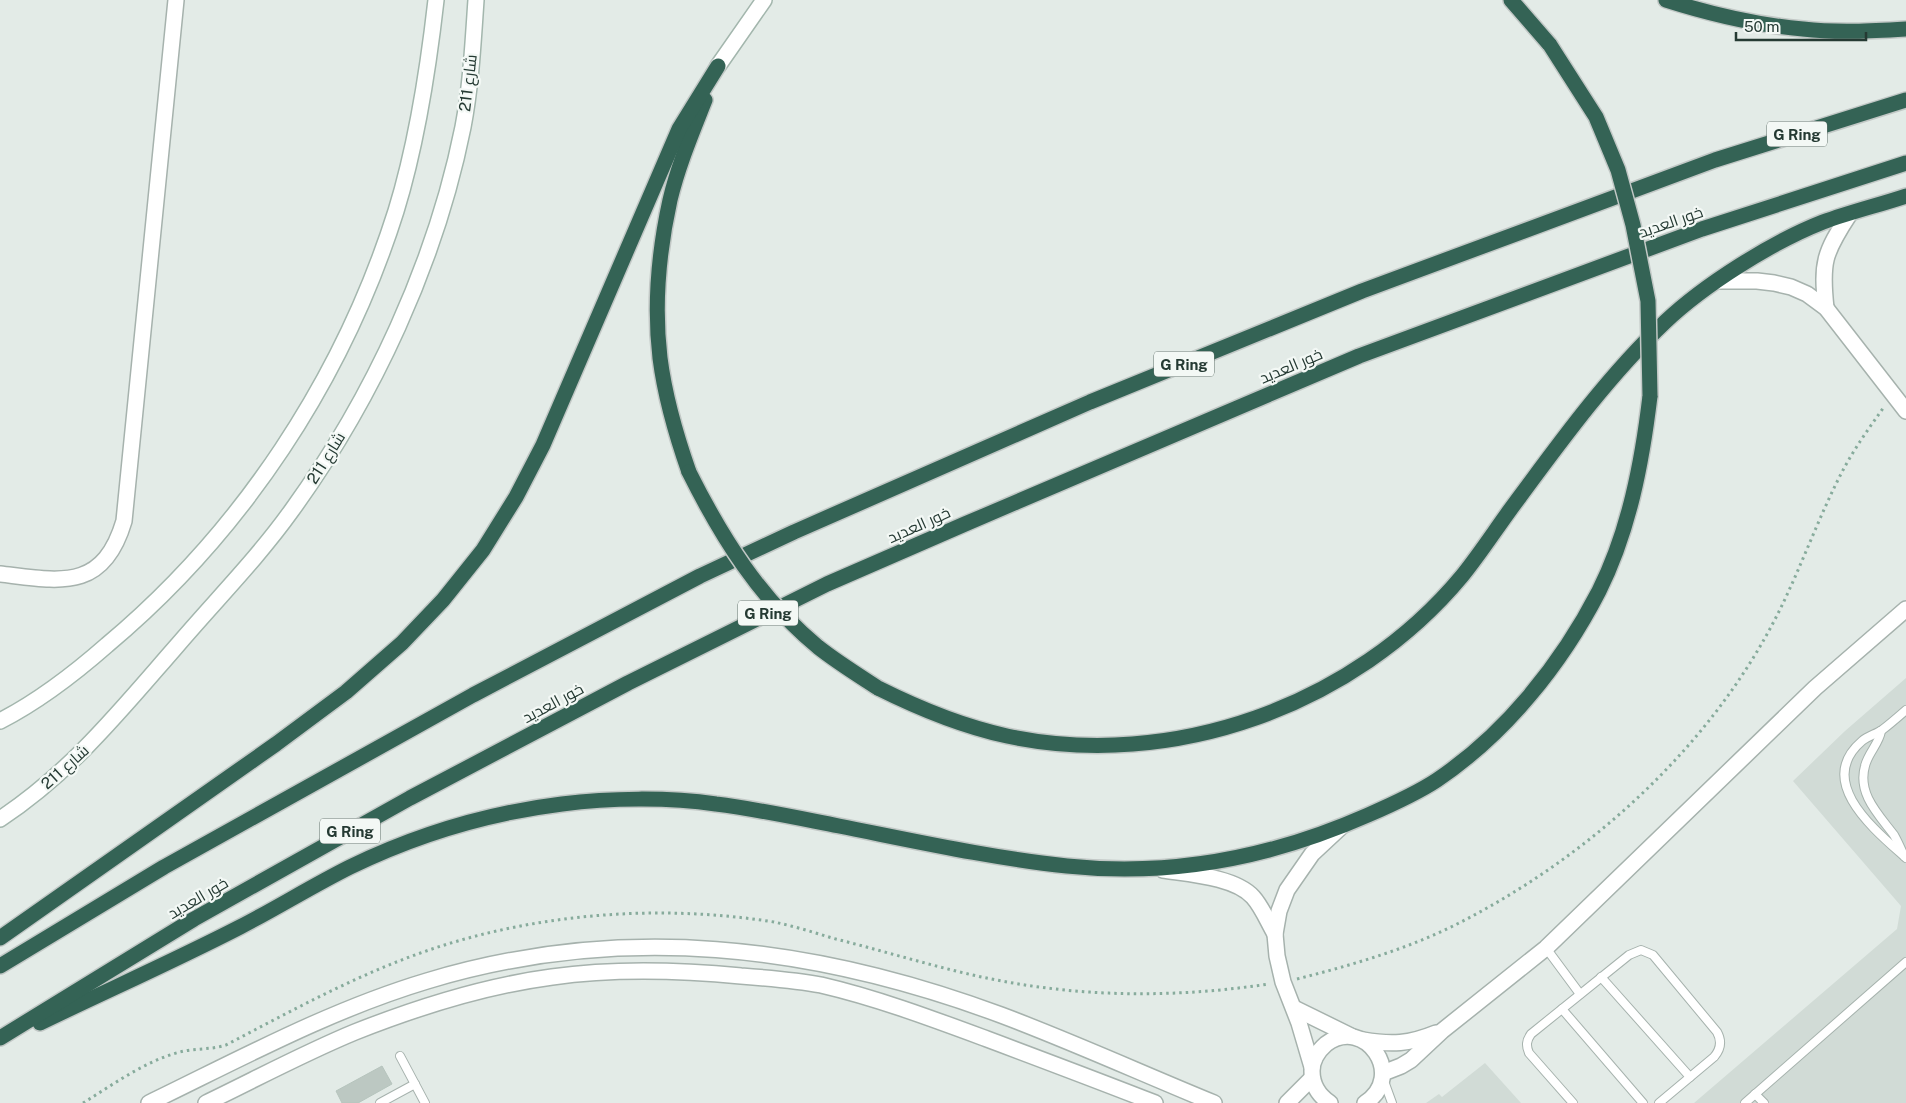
<svg xmlns="http://www.w3.org/2000/svg" width="1906" height="1103" font-family="'Public Sans',Cairo,sans-serif">
	<style>
		.built { fill: #d1dbd6 }
		.building { fill: #bcc8c2; stroke: #b6c4bd }
		.lines { fill: none; stroke-linecap: round; stroke-linejoin: round }
		.lane-casing { stroke: #a6b2ad; stroke-width: 10 }
		.street-casing { stroke: #a6b2ad; stroke-width: 18 }
		.secondary-casing { stroke: #a3b6ad; stroke-width: 18 }
		.highway-casing { stroke: #c2c8c6; stroke-width: 18 }
		.path { stroke: #87ab9c; stroke-width: 3; stroke-dasharray: 2.5 4; stroke-linecap: butt }
		.lane { stroke: #fff; stroke-width: 8 }
		.street { stroke: #fff; stroke-width: 15 }
		.secondary { stroke: #fff; stroke-width: 15 }
		.highway { stroke: #346355; stroke-width: 15 }
		.highway-bridge-casing { stroke: #c2c8c6; stroke-width: 18; stroke-linecap: butt }
		.highway-bridge { stroke: #346355; stroke-width: 15 }
		.labels { text-anchor: middle; dominant-baseline: central; stroke-width: 4.5; stroke-linejoin: round; paint-order: stroke }
		.shield { fill: #f3f8f5; stroke: #63736d; stroke-width: 1 }
		.shield-label { font-size: 15px; font-weight: bold; fill: #253a33 }
		.street-label { font-size: 16px; fill: #253a33; stroke: #f3f8f5 }
	</style>
	<rect width="100%" height="100%" fill="#e3ebe7"/>
	<g class="built">
		<path d="M1906,678v425h-212l203,-174 4,-23 -108,-125 52,-50z"/>
		<path d="M1485,1063l36,40h-95l13,-9 3,3z"/>
	</g>
	<path class="building" d="M382,1066l10,18 -34,19h-16l-6,-12z"/>
	<g class="lines">
		<defs>
			<g id="lane">
				<path d="M1906,710c-8,7 -16,14 -24,20 -6,4 -14,6 -20,11 -48,41 14,90 44,117"/>
				<path d="M1881,731c-2,13 -13,22 -16,35 -8,28 14,49 29,69 4,7 7,14 10,21"/>
				<path d="M1546,948l34,46"/>
				<path d="M1601,977l89,100"/>
				<path d="M1562,1009l81,94"/>
				<path d="M400,1056l25,47"/>
				<path d="M1384,1081l8,22"/>
				<path d="M1755,1094l9,9"/>
				<path d="M380,1103l35,-19"/>
				<path d="M1573,1103l-44,-50c-3,-7 -3,-12 2,-19l98,-79 12,-5 12,5 64,77c5,9 4,17 -3,25l-55,46"/>
				<path d="M1745,1103l161,-141"/>
			</g>
			<g id="street">
				<path d="M1717,281h40l17,2 17,4 16,7 19,14 80,103"/>
				<path d="M1826,308c-5,-45 -2,-55 23,-93"/>
				<path d="M0,574c60,7 103,18 124,-53l52,-521"/>
				<path d="M1163,870c26,4 72,7 90,27 9,10 15,25 22,37"/>
				<path d="M1294,1008l57,28"/>
				<path d="M1363,1040c29,5 46,4 73,-7"/>
				<path d="M1312,1067l-13,-44 -16,-41 -6,-26 -2,-22 4,-23 8,-21 25,-36 29,-27"/>
				<path d="M1383,1073l18,-7 10,-6 31,-29 104,-83 269,-260 91,-79"/>
				<path d="M149,1103c91,-44 181,-93 278,-122 195,-59 385,-36 574,34 72,27 142,59 213,88"/>
				<path d="M206,1103c50,-24 98,-50 149,-71 63,-25 129,-46 197,-55 62,-9 127,-7 189,-1 27,2 54,4 80,9 56,13 112,34 166,54 56,21 112,42 168,64"/>
				<path d="M1287,1103l25,-25"/>
				<path d="M1330,1103c-12,-8 -18,-18 -18,-32 0,-11 6,-20 14,-27 39,-29 81,32 39,59"/>
			</g>
			<g id="secondary">
				<path d="M718,66l46,-66"/>
				<path d="M0,721c39,-20 74,-47 107,-76 135,-113 236,-266 289,-434 21,-68 32,-140 40,-211"/>
				<path d="M0,819c71,-47 120,-108 175,-171 39,-46 82,-89 117,-138 81,-112 144,-248 171,-383 8,-42 10,-84 13,-127"/>
			</g>
			<g id="highway">
				<path d="M1511,0l39,45"/>
				<path d="M1666,0c44,14 91,25 137,29 34,4 69,2 103,0"/>
				<path d="M689,472c-13,-37 -24,-75 -29,-114 -6,-51 -1,-108 10,-158 8,-34 22,-67 35,-100"/>
				<path d="M878,688c42,21 83,38 129,48 165,35 347,-30 455,-160 17,-21 32,-44 48,-66 48,-65 96,-132 155,-188 39,-37 107,-80 158,-100 27,-10 56,-17 83,-26"/>
				<path d="M0,938l276,-194 70,-52 56,-49 41,-43 40,-50 33,-53 27,-52 136,-316 39,-63"/>
				<path d="M0,966l164,-99 309,-172 227,-119 94,-44 296,-130 272,-111 353,-131 191,-60"/>
				<path d="M40,1023c66,-32 134,-62 200,-96 37,-19 72,-41 110,-60 66,-32 139,-54 212,-63 47,-6 106,-7 154,0 41,5 82,14 123,22 76,15 152,32 228,40 104,11 206,-9 301,-51 23,-10 48,-21 69,-35 68,-46 124,-115 162,-189 30,-60 43,-128 51,-195"/>
				<path d="M0,1038l194,-119 216,-121 218,-115 199,-99 138,-60 394,-168 343,-127 204,-66"/>
			</g>
		</defs>
		<use href="#lane" class="lane-casing"/>
		<use href="#street" class="street-casing"/>
		<use href="#secondary" class="secondary-casing"/>
		<use href="#highway" class="highway-casing"/>
		<g class="path">
			<path d="M1297,979c55,-14 111,-30 162,-56 124,-63 239,-165 307,-287 30,-53 48,-110 76,-164 12,-23 27,-44 42,-65"/>
			<path d="M83,1103c31,-19 62,-42 97,-51 15,-4 31,-2 46,-7 67,-35 134,-72 206,-96 108,-36 229,-45 342,-27 19,4 39,10 58,16 40,10 80,22 120,32 105,27 209,30 317,14"/>
		</g>
		<use href="#lane" class="lane"/>
		<use href="#street" class="street"/>
		<use href="#secondary" class="secondary"/>
		<use href="#highway" class="highway"/>
		<defs>
			<g id="highway-bridge">
				<path d="M1550,45l46,72 22,53 15,55 15,76 2,95"/>
				<path d="M689,472c33,66 71,127 129,175 19,15 40,28 60,41"/>
			</g>
		</defs>
		<use href="#highway-bridge" class="highway-bridge-casing"/>
		<use href="#highway-bridge" class="highway-bridge"/>
	</g>
	<g class="labels">
		<g class="shield">
			<rect x="1767" y="121.5" width="60" height="25" rx="4"/>
			<rect x="1154" y="351.5" width="60" height="25" rx="4"/>
			<rect x="738" y="600.5" width="60" height="25" rx="4"/>
			<rect x="320" y="818.5" width="60" height="25" rx="4"/>
		</g>
		<g class="shield-label">
			<text x="1797" y="134">G Ring</text>
			<text x="1184" y="364">G Ring</text>
			<text x="768" y="613">G Ring</text>
			<text x="350" y="831">G Ring</text>
		</g>
		<g class="street-label">
			<text transform="translate(468 83) rotate(-83)">شارع 211</text>
			<text transform="translate(1671 222) rotate(-19)">خور العديد</text>
			<text transform="translate(1291 366) rotate(-23)">خور العديد</text>
			<text transform="translate(326 458) rotate(-58)">شارع 211</text>
			<text transform="translate(919 525) rotate(-24)">خور العديد</text>
			<text transform="translate(553 703) rotate(-28)">خور العديد</text>
			<text transform="translate(65 767) rotate(-42)">شارع 211</text>
			<text transform="translate(198 898) rotate(-30)">خور العديد</text>
		</g>
	</g>
	<path d="M1736 32v8h130v-8" fill="none" stroke="#253a33" stroke-width="2.5"/>
	<text x="1744" y="32" font-size="15" fill="#253a33" stroke="#f3f8f5" stroke-width="4" paint-order="stroke">50 m</text>
</svg>
